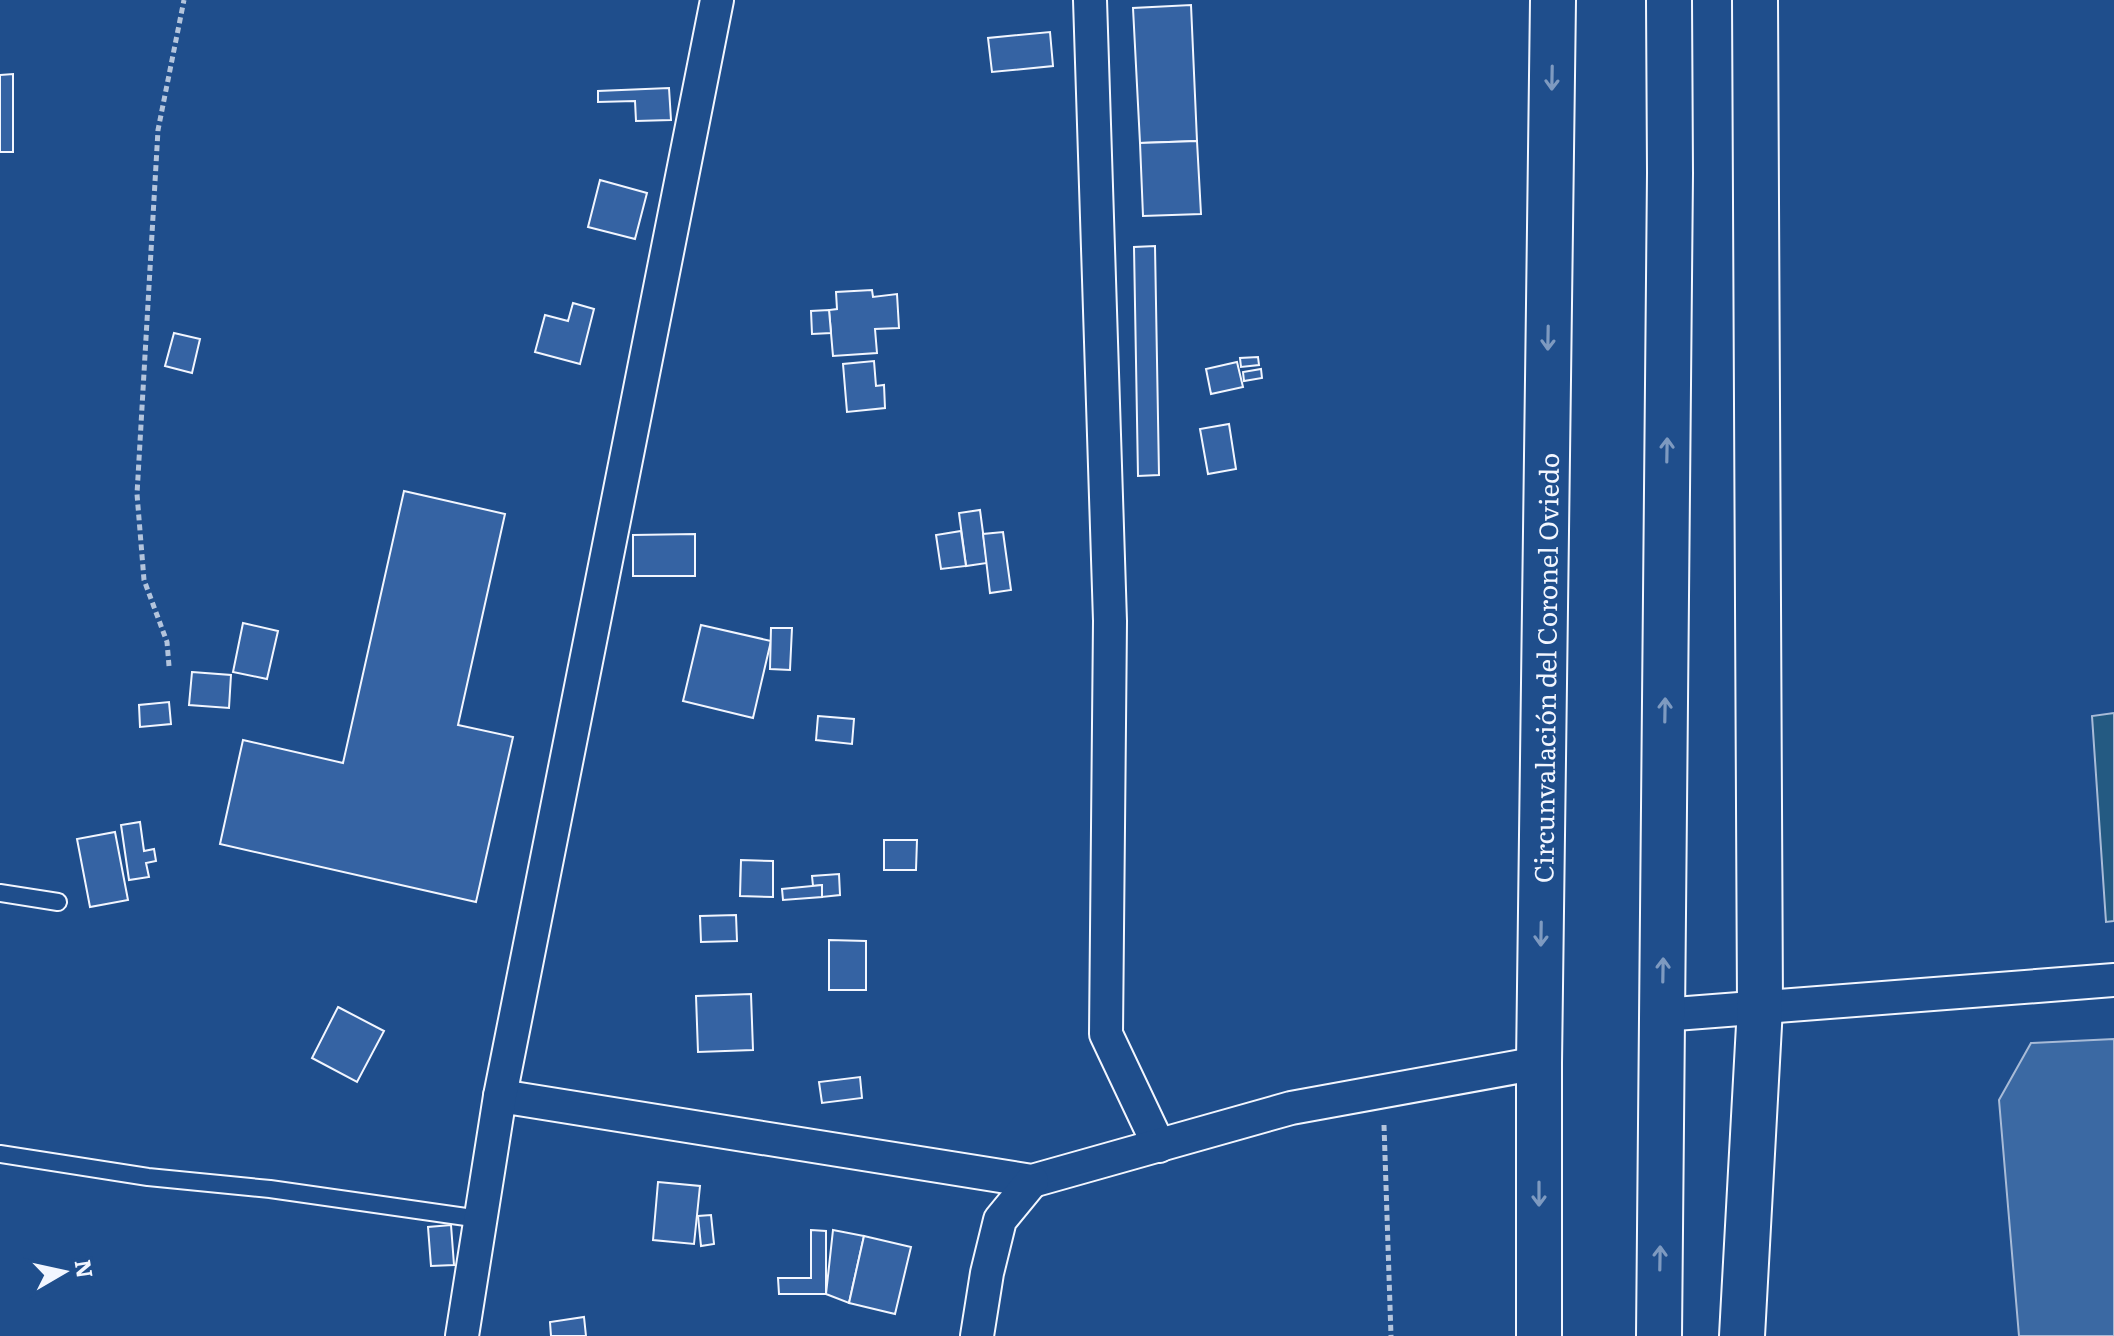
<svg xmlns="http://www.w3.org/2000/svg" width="2114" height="1336" font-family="Literata,serif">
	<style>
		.green { fill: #245a82; stroke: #a8bbd7; stroke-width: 2 }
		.water { fill: #3b69a3; stroke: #a8bbd7; stroke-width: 2 }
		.building { fill: #3563a3; stroke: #f2f6ff; stroke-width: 2 }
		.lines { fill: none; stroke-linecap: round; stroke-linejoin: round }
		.lane-casing { stroke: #f2f6ff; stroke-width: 20 }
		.street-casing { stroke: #f2f6ff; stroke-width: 36 }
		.secondary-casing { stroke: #f2f6ff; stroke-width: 48 }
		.highway-casing { stroke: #f2f6ff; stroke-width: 48 }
		.path { stroke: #b3c4dc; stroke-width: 5; stroke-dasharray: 6 4; stroke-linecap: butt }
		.lane { stroke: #1f4e8c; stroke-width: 16 }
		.street { stroke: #1f4e8c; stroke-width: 32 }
		.secondary { stroke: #1f4e8c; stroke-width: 44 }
		.highway { stroke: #1f4e8c; stroke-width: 44 }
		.oneway { stroke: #7e9ac0 }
		.labels { text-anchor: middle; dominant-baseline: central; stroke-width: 6; stroke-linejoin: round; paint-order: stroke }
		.street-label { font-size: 26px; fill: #f2f6ff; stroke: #1f4e8c }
	</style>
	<rect width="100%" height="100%" fill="#1f4e8c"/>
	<path class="green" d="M2114,713v208l-8,1 -14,-206z"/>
	<path class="water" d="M2114,1039v297h-95l-20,-236 32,-57z"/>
	<g class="building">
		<path d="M1191,5l6,136 -57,2 -7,-135z"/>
		<path d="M1050,32l3,34 -61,6 -4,-34z"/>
		<path d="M13,74v78h-13v-77z"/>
		<path d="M669,88l2,32 -35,1 -1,-20 -37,1v-11z"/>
		<path d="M1197,141l4,73 -58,2 -3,-73z"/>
		<path d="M600,180l47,13 -12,46 -47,-12z"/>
		<path d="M1155,246l4,229 -21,1 -4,-229z"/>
		<path d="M872,290l1,7 24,-3 2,34 -24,1 2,24 -44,3 -4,-46 8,-1 -1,-17z"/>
		<path d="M573,303l21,6 -14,55 -45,-12 10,-37 23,6z"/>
		<path d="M829,310l2,23 -19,1 -1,-23z"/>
		<path d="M174,333l26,6 -8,34 -27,-7z"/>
		<path d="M1258,357l1,8 -18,2 -1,-9z"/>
		<path d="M874,361l2,25 8,-1 1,23 -38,4 -4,-48z"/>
		<path d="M1237,362l6,25 -32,7 -5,-25z"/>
		<path d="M1261,369l1,9 -18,3 -1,-9z"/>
		<path d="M1229,424l7,45 -28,5 -8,-45z"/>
		<path d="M404,491l101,23 -47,211 55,12 -37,165 -256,-58 23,-104 100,23z"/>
		<path d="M980,510l7,53 -21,3 -7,-53z"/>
		<path d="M961,531l5,35 -25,3 -5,-34z"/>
		<path d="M1003,532l8,58 -21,3 -7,-59z"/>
		<path d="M695,534v42h-62v-41z"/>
		<path d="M243,623l35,8 -11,48 -34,-7z"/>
		<path d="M701,625l70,16 -18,77 -70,-17z"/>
		<path d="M771,628h21l-2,42 -20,-1z"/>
		<path d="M192,672l39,3 -2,33 -40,-3z"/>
		<path d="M169,702l2,22 -31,3 -1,-22z"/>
		<path d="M818,716l36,3 -2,25 -36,-4z"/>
		<path d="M140,822l4,29 10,-2 2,12 -10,2 3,14 -20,3 -8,-55z"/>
		<path d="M115,832l13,68 -38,7 -13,-68z"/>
		<path d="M884,840h33l-1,30h-32z"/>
		<path d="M741,860l32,1v36l-33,-1z"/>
		<path d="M839,874l1,21 -18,2v-12l-9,1 -1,-10z"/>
		<path d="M822,885v12l-39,3 -1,-11z"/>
		<path d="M736,915l1,26 -36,1 -1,-26z"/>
		<path d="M829,940l37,1v49h-37z"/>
		<path d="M751,994l2,56 -55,2 -2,-56z"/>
		<path d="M338,1007l46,24 -27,51 -45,-24z"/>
		<path d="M860,1077l2,21 -40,5 -3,-21z"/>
		<path d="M658,1182l42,4 -6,58 -41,-4z"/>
		<path d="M711,1215l3,29 -13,2 -3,-30z"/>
		<path d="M451,1225l3,40 -23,1 -3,-39z"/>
		<path d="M811,1230l15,1v63h-47l-1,-16h33z"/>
		<path d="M833,1230l31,6 -15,67 -23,-9z"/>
		<path d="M864,1236l47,11 -16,67 -46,-11z"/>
		<path d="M584,1317l2,19h-35l-1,-14z"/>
	</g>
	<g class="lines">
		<defs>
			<g id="lane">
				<path d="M0,893l58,9"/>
				<path d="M0,1154l148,23 122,12 210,30"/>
			</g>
			<g id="street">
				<path d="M1090,0l20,621 -4,413 53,112"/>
				<path d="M1662,1015l452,-35"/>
				<path d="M500,1096l532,85 259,-73 248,-45"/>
				<path d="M462,1336l38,-240 217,-1096"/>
				<path d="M977,1336l10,-63 13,-53 32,-39"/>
			</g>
			<path id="secondary" d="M1742,1336l18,-329 -5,-1007"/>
			<g id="highway">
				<path id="s1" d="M1539,1336v-273l14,-1063"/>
				<path d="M1659,1336l11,-1163 -1,-173"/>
			</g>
		</defs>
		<use href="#lane" class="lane-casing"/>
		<use href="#street" class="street-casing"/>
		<use href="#secondary" class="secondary-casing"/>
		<use href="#highway" class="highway-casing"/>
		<g class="path">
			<path d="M169,666l-2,-24 -23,-62 -7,-86 21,-364 26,-130"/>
			<path d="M1384,1125l7,211"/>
		</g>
		<use href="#lane" class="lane"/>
		<use href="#street" class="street"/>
		<use href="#secondary" class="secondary"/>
		<use href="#highway" class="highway"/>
	</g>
	<defs><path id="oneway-shaft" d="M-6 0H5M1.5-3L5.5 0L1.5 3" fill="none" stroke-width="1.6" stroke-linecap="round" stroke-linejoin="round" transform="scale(2)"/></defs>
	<g class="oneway">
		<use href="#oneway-shaft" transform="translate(1552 78) rotate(91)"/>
		<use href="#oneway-shaft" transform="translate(1548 338) rotate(91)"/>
		<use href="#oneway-shaft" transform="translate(1667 450) rotate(-89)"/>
		<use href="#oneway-shaft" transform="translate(1665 710) rotate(-89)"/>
		<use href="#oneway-shaft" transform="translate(1541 934) rotate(91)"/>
		<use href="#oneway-shaft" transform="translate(1663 970) rotate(-89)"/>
		<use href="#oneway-shaft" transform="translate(1539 1194) rotate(90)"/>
		<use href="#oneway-shaft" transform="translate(1660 1258) rotate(-89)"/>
	</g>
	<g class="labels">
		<g class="street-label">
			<text stroke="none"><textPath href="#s1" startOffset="668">Circunvalación del Coronel Oviedo</textPath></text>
		</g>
	</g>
	<g transform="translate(64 1272) rotate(81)" stroke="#1f4e8c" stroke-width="6" paint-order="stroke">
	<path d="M0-6L14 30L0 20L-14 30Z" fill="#f2f6ff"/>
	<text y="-12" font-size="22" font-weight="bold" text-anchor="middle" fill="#f2f6ff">N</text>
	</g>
</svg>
